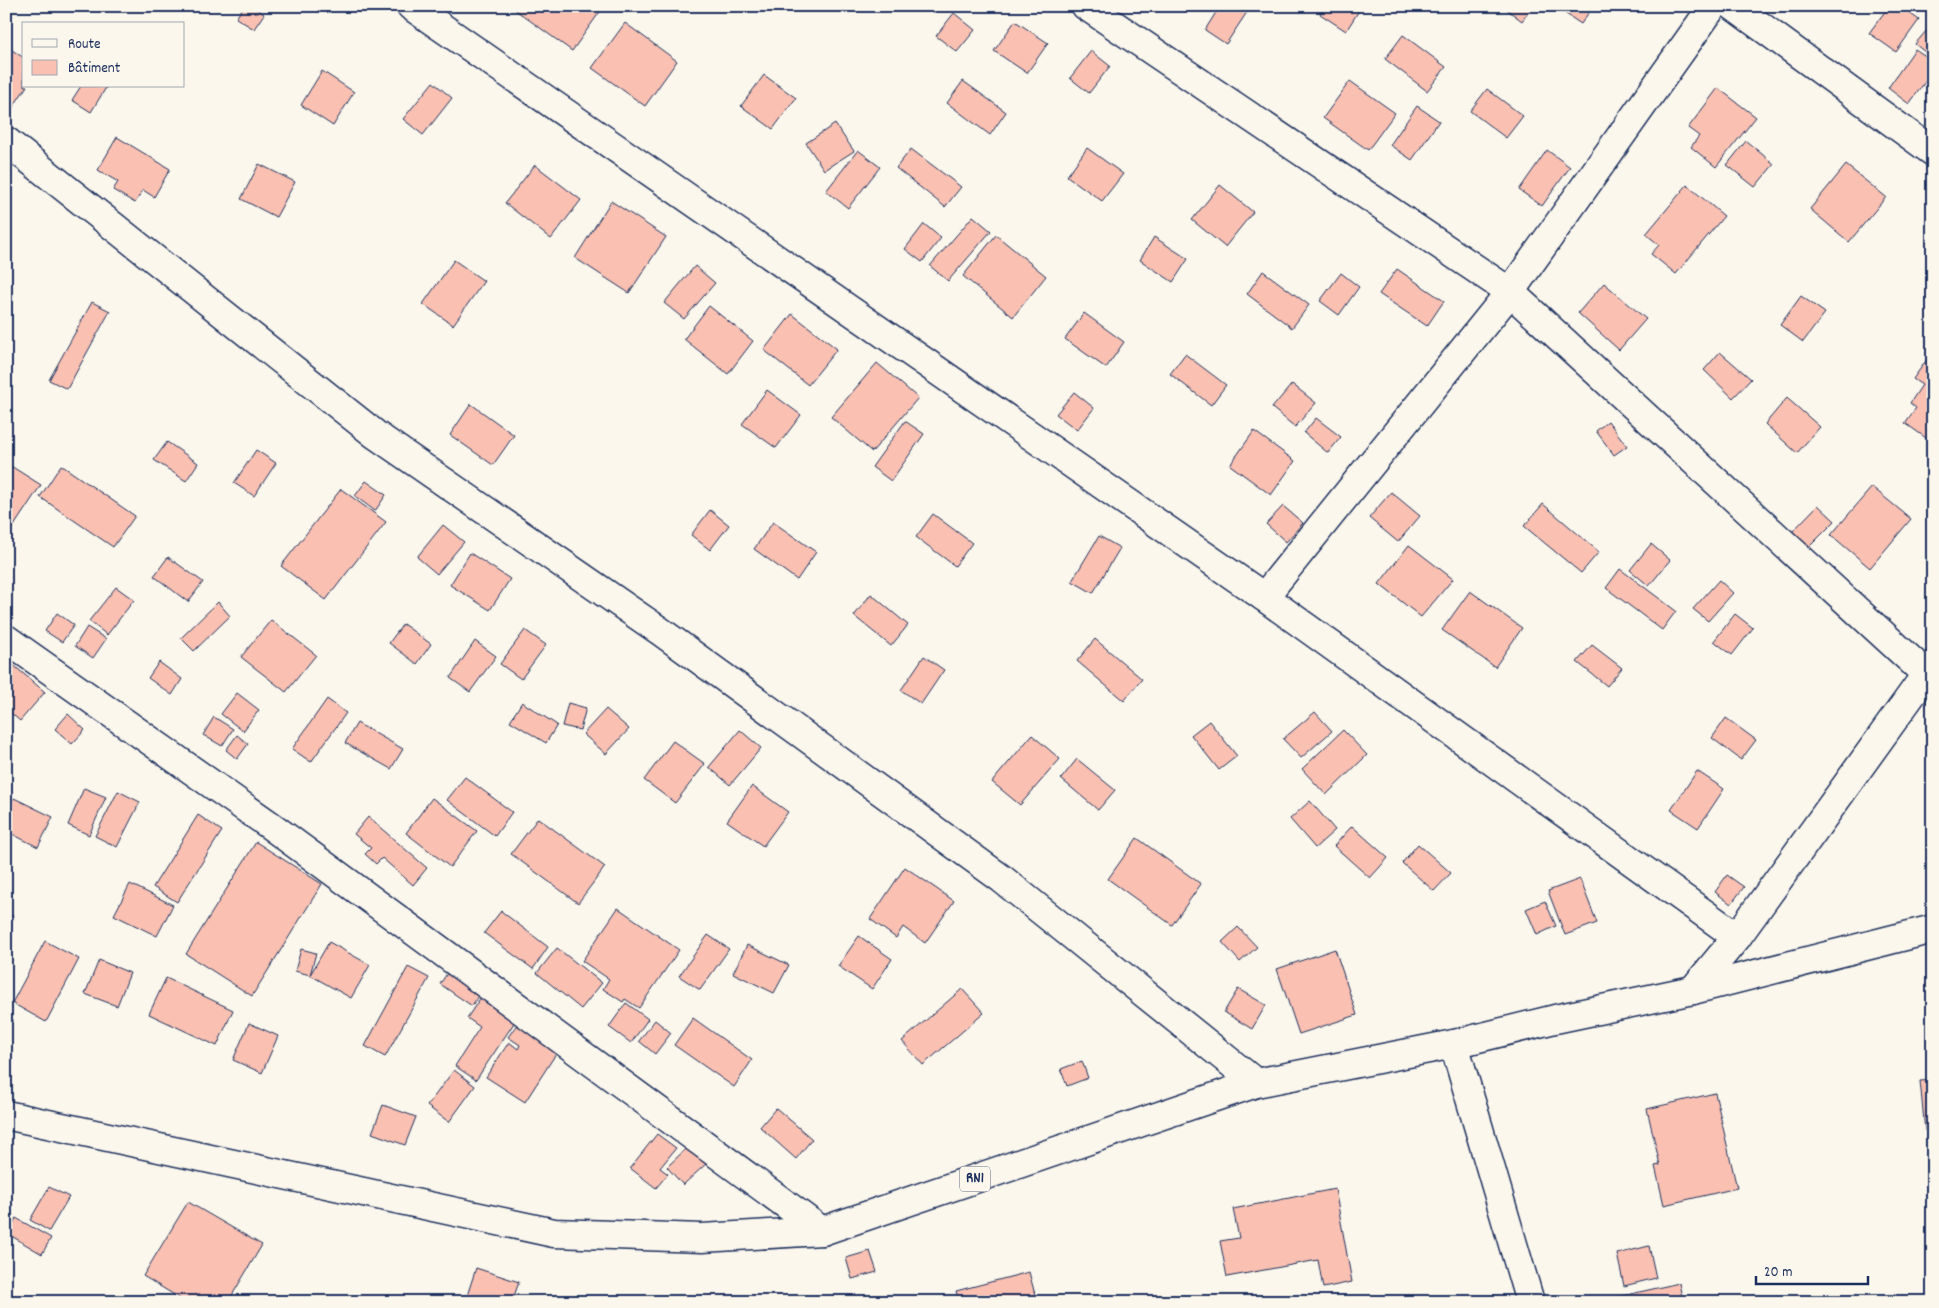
<svg xmlns="http://www.w3.org/2000/svg" width="1939" height="1308" font-family="Dekko,sans-serif">
	<style>
		.building { fill: #fac0b1; stroke: #1b2f5e }
		.lines { fill: none; stroke-linecap: round; stroke-linejoin: round }
		.street-casing { stroke: #1b2f5e; stroke-width: 31 }
		.secondary-casing { stroke: #1b2f5e; stroke-width: 31 }
		.highway-casing { stroke: #1b2f5e; stroke-width: 31 }
		.street { stroke: #fbf7ec; stroke-width: 28 }
		.secondary { stroke: #fbf7ec; stroke-width: 28 }
		.highway { stroke: #fbf7ec; stroke-width: 28 }
		.labels { text-anchor: middle; dominant-baseline: central; stroke-width: 5; stroke-linejoin: round; paint-order: stroke }
		.shield { fill: #fbf7ec; stroke: #5e6b89; stroke-width: 1 }
		.shield-label { font-size: 15px; font-weight: bold; fill: #1b2f5e }
	</style>
	<rect width="100%" height="100%" fill="#fbf7ec"/>
	<filter id="ink" filterUnits="userSpaceOnUse"><feTurbulence type="fractalNoise" baseFrequency=".02" numOctaves="2"/><feDisplacementMap in="SourceGraphic" scale="10" xChannelSelector="R" yChannelSelector="G"/><feConvolveMatrix kernelMatrix="1 2 1 2 8 2 1 2 1" color-interpolation-filters="sRGB"/></filter>
	<g filter="url(#ink)">
		<g class="building">
			<path d="M244,6h8l12,8 -10,15 -18,-11z"/>
			<path d="M516,6h88l-32,45 -58,-42z"/>
			<path d="M1220,6h31l-25,38 -21,-14z"/>
			<path d="M1325,6h31l4,3 -14,22 -26,-17z"/>
			<path d="M1506,6h27l-11,15 -17,-13z"/>
			<path d="M1554,6h39l-12,18z"/>
			<path d="M1889,6h11l19,14 -23,32 -27,-19z"/>
			<path d="M954,13l21,17 -18,22 -21,-16z"/>
			<path d="M1015,21l33,22 -21,30 -33,-22z"/>
			<path d="M625,23l52,38 -32,45 -53,-38z"/>
			<path d="M1933,23v32l-2,2 -16,-13z"/>
			<path d="M1403,35l43,32 -19,24 -42,-32z"/>
			<path d="M1915,49l18,12v10l-24,33 -21,-16z"/>
			<path d="M12,50l12,8v28h3l-18,27 -3,-2v-53z"/>
			<path d="M1091,51l19,15 -21,27 -19,-15z"/>
			<path d="M322,71l32,21 -21,34 -32,-21z"/>
			<path d="M764,75l32,23 -23,31 -32,-23z"/>
			<path d="M963,81l43,31 -16,23 -43,-32z"/>
			<path d="M1350,81l45,32 -27,37 -45,-32z"/>
			<path d="M433,82l19,16 -29,37 -20,-16z"/>
			<path d="M81,86h26l-16,26 -19,-12z"/>
			<path d="M1718,88l38,29 -40,50 -25,-20 8,-11 -11,-8z"/>
			<path d="M1487,89l36,27 -17,22 -36,-27z"/>
			<path d="M1417,106l22,15 -27,39 -22,-15z"/>
			<path d="M835,124l19,27 -30,19 -18,-27z"/>
			<path d="M117,137l53,32 -16,28 -11,-7 -8,13 -22,-13 5,-8 -20,-12z"/>
			<path d="M1746,141l28,23 -19,23 -28,-22z"/>
			<path d="M1087,148l36,26 -21,27 -35,-25z"/>
			<path d="M911,149l50,38 -16,20 -49,-39z"/>
			<path d="M858,150l22,17 -32,41 -22,-17z"/>
			<path d="M1547,150l23,17 -28,39 -23,-16z"/>
			<path d="M259,164l36,18 -19,35 -35,-18z"/>
			<path d="M535,165l46,35 -30,39 -46,-36z"/>
			<path d="M1846,165l40,32 -37,45 -39,-33z"/>
			<path d="M1220,185l33,27 -28,35 -33,-27z"/>
			<path d="M1687,185l37,31 -48,58 -25,-20 8,-9 -13,-11z"/>
			<path d="M611,201l55,36 -37,56 -54,-35z"/>
			<path d="M973,216l18,15 -43,50 -18,-15z"/>
			<path d="M924,224l17,14 -19,24 -17,-13z"/>
			<path d="M996,235l50,41 -33,41 -50,-41z"/>
			<path d="M1154,237l34,22 -15,23 -33,-22z"/>
			<path d="M454,260l30,21 -31,44 -30,-21z"/>
			<path d="M695,266l20,17 -31,36 -20,-16z"/>
			<path d="M1397,269l47,32 -17,25 -48,-32z"/>
			<path d="M1263,271l46,34 -17,23 -45,-34z"/>
			<path d="M1341,273l18,14 -20,28 -19,-14z"/>
			<path d="M1604,283l42,36 -27,31 -41,-37z"/>
			<path d="M1801,296l24,17 -22,29 -23,-17z"/>
			<path d="M92,302l18,9 -43,78 -18,-9z"/>
			<path d="M709,306l44,35 -25,33 -44,-35z"/>
			<path d="M1084,313l40,29 -18,26 -41,-29z"/>
			<path d="M792,314l45,35 -29,36 -44,-35z"/>
			<path d="M1933,351v92l-28,-20 11,-15 -6,-5 12,-18 -9,-6z"/>
			<path d="M1720,352l31,27 -18,19 -29,-28z"/>
			<path d="M1185,354l41,31 -15,20 -41,-31z"/>
			<path d="M877,363l41,35 -46,54 -41,-35z"/>
			<path d="M1292,384l24,19 -21,24 -23,-19z"/>
			<path d="M767,390l34,25 -25,33 -34,-24z"/>
			<path d="M1074,392l20,16 -17,22 -21,-16z"/>
			<path d="M1787,398l33,29 -23,26 -32,-29z"/>
			<path d="M471,404l43,31 -21,30 -43,-30z"/>
			<path d="M1316,418l25,19 -13,16 -24,-20z"/>
			<path d="M905,421l19,13 -33,47 -19,-14z"/>
			<path d="M1608,421l19,25 -13,9 -18,-24z"/>
			<path d="M1254,431l41,30 -24,34 -41,-30z"/>
			<path d="M167,442l31,21 -12,18 -32,-21z"/>
			<path d="M256,450l20,13 -22,33 -20,-13z"/>
			<path d="M6,463l35,22 -35,53z"/>
			<path d="M61,465l74,51 -22,31 -73,-50z"/>
			<path d="M366,481l20,14 -11,16 -20,-15z"/>
			<path d="M1872,487l39,32 -41,49 -39,-33z"/>
			<path d="M341,489l45,33 -60,78 -45,-34z"/>
			<path d="M1391,492l29,24 -22,26 -29,-24z"/>
			<path d="M1543,504l56,48 -18,21 -57,-47z"/>
			<path d="M1818,505l17,16 -27,27 -17,-15z"/>
			<path d="M1283,506l20,17 -17,19 -20,-18z"/>
			<path d="M710,510l19,15 -19,25 -19,-15z"/>
			<path d="M933,514l39,29 -17,23 -39,-29z"/>
			<path d="M773,522l43,30 -19,28 -43,-31z"/>
			<path d="M443,525l21,17 -27,32 -20,-17z"/>
			<path d="M1099,536l21,12 -27,45 -21,-12z"/>
			<path d="M1651,544l19,16 -21,26 -19,-16z"/>
			<path d="M1409,545l44,34 -32,38 -42,-33z"/>
			<path d="M470,553l40,26 -20,31 -40,-25z"/>
			<path d="M168,557l35,25 -15,20 -34,-26z"/>
			<path d="M1620,569l56,42 -14,19 -56,-42z"/>
			<path d="M1719,580l14,13 -25,28 -15,-12z"/>
			<path d="M116,587l18,13 -27,35 -18,-14z"/>
			<path d="M1470,591l52,37 -27,39 -53,-37z"/>
			<path d="M871,594l37,31 -17,21 -37,-30z"/>
			<path d="M218,602l12,14 -36,35 -13,-13z"/>
			<path d="M57,613l17,12 -12,17 -17,-11z"/>
			<path d="M1735,614l18,14 -21,27 -18,-14z"/>
			<path d="M271,620l45,35 -30,37 -45,-35z"/>
			<path d="M403,624l28,20 -14,20 -28,-21z"/>
			<path d="M87,627l19,12 -13,19 -18,-12z"/>
			<path d="M525,630l21,15 -25,34 -21,-15z"/>
			<path d="M1095,639l47,40 -18,22 -47,-40z"/>
			<path d="M475,641l21,15 -26,36 -20,-14z"/>
			<path d="M1592,645l30,23 -15,18 -30,-24z"/>
			<path d="M924,656l20,14 -23,34 -20,-14z"/>
			<path d="M159,662l23,17 -10,16 -24,-17z"/>
			<path d="M12,664l33,28 -25,29 -14,-12v-38z"/>
			<path d="M237,693l22,17 -16,21 -22,-17z"/>
			<path d="M327,699l19,14 -35,49 -19,-13z"/>
			<path d="M522,702l35,23 -11,18 -36,-22z"/>
			<path d="M568,703l18,5 -6,22 -18,-4z"/>
			<path d="M606,709l23,20 -23,25 -23,-20z"/>
			<path d="M1315,712l17,19 -31,27 -18,-19z"/>
			<path d="M68,714l17,16 -13,14 -17,-15z"/>
			<path d="M214,717l19,12 -11,17 -19,-11z"/>
			<path d="M1726,718l30,22 -15,20 -29,-22z"/>
			<path d="M1209,721l28,35 -18,14 -28,-35z"/>
			<path d="M357,723l46,26 -12,20 -46,-26z"/>
			<path d="M740,730l21,18 -31,37 -21,-18z"/>
			<path d="M1343,730l24,25 -41,40 -24,-26z"/>
			<path d="M237,735l11,9 -11,15 -11,-9z"/>
			<path d="M1032,735l28,24 -40,46 -28,-23z"/>
			<path d="M673,741l32,23 -30,39 -31,-23z"/>
			<path d="M1077,759l38,31 -17,20 -37,-31z"/>
			<path d="M1697,771l27,18 -26,39 -27,-18z"/>
			<path d="M465,777l47,35 -17,24 -48,-36z"/>
			<path d="M752,786l36,26 -25,34 -36,-25z"/>
			<path d="M84,788l22,9 -17,38 -21,-10z"/>
			<path d="M118,791l22,11 -23,45 -22,-11z"/>
			<path d="M14,798l39,19 -15,30 -32,-16v-19z"/>
			<path d="M432,798l45,33 -27,36 -44,-34z"/>
			<path d="M1310,801l25,29 -20,18 -25,-29z"/>
			<path d="M198,815l24,16 -45,71 -24,-15z"/>
			<path d="M368,817l59,51 -14,17 -31,-27 -6,6 -11,-10 6,-6 -17,-14z"/>
			<path d="M538,818l67,49 -27,36 -67,-49z"/>
			<path d="M1352,826l36,32 -18,20 -36,-32z"/>
			<path d="M1137,838l64,46 -29,41 -64,-46z"/>
			<path d="M256,842l66,42 -70,112 -66,-42z"/>
			<path d="M1418,844l33,29 -17,18 -32,-28z"/>
			<path d="M905,867l49,34 -29,42 -22,-16 -7,11 -26,-19z"/>
			<path d="M1727,875l17,12 -13,17 -16,-12z"/>
			<path d="M1580,879l17,44 -32,12 -17,-44z"/>
			<path d="M130,884l43,21 -16,31 -43,-21z"/>
			<path d="M1545,901l11,25 -19,9 -11,-26z"/>
			<path d="M618,908l61,42 -40,58 -14,-9 -2,3 -20,-13 6,-10 -27,-18z"/>
			<path d="M501,911l47,36 -15,22 -49,-36z"/>
			<path d="M6,913l7,3 -7,13z"/>
			<path d="M1238,927l19,20 -17,15 -18,-20z"/>
			<path d="M708,935l21,14 -29,41 -21,-14z"/>
			<path d="M859,936l33,23 -20,30 -34,-23z"/>
			<path d="M45,941l34,18 -33,63 -34,-19z"/>
			<path d="M329,942l41,23 -19,33 -41,-23z"/>
			<path d="M747,945l42,20 -15,28 -41,-20z"/>
			<path d="M557,948l45,35 -21,26 -44,-36z"/>
			<path d="M301,949l15,4 -6,22 -15,-4z"/>
			<path d="M1335,949l22,66 -58,19 -22,-65z"/>
			<path d="M99,960l31,13 -13,33 -32,-12z"/>
			<path d="M408,967l21,11 -44,79 -20,-11z"/>
			<path d="M450,969l32,20 -10,17 -32,-22z"/>
			<path d="M166,978l67,32 -16,36 -68,-32z"/>
			<path d="M962,989l22,24 -61,52 -21,-24z"/>
			<path d="M1238,989l28,16 -14,24 -28,-17z"/>
			<path d="M481,997l35,23 -40,60 -21,-14 25,-39 -13,-9z"/>
			<path d="M626,1003l22,16 -17,24 -22,-16z"/>
			<path d="M693,1018l59,42 -18,27 -60,-42z"/>
			<path d="M655,1020l16,13 -16,21 -16,-13z"/>
			<path d="M249,1023l29,13 -16,37 -29,-13z"/>
			<path d="M518,1023l41,26 -34,53 -39,-25 23,-35 9,7 2,-4 -12,-8z"/>
			<path d="M1082,1061l6,17 -21,8 -6,-17z"/>
			<path d="M454,1070l21,16 -26,36 -22,-16z"/>
			<path d="M1933,1080v51h-8l-5,-50z"/>
			<path d="M1715,1093l22,95 -73,17 -9,-39 5,-1 -13,-56z"/>
			<path d="M383,1105l33,12 -11,28 -33,-12z"/>
			<path d="M776,1108l36,31 -16,20 -36,-32z"/>
			<path d="M657,1134l19,14 -16,20 8,6 -12,14 -26,-20z"/>
			<path d="M690,1145l17,18 -24,22 -16,-18z"/>
			<path d="M49,1187l20,10 -20,34 -19,-11z"/>
			<path d="M1335,1189l17,93 -29,6 -5,-28 -91,17 -7,-36 19,-3 -6,-29z"/>
			<path d="M188,1202l74,43 -34,57h-42l-43,-26z"/>
			<path d="M16,1218l35,20 -9,16 -34,-20z"/>
			<path d="M1649,1246l7,32 -32,8 -7,-32z"/>
			<path d="M870,1251l7,21 -25,7 -6,-21z"/>
			<path d="M476,1268l43,14 -7,20h-47z"/>
			<path d="M1029,1272l8,30h-78l-3,-11z"/>
			<path d="M1679,1283l4,19h-83v-1z"/>
		</g>
		<g class="lines">
			<defs>
				<g id="street">
					<path d="M411,6l853,591 473,340"/>
					<path d="M1086,6l424,286 416,382"/>
					<path d="M1733,6l200,146"/>
					<path d="M6,141l370,294 284,196 342,248 254,204"/>
					<path d="M1264,597l246,-305 203,-286"/>
					<path d="M6,639l265,187 551,405"/>
					<path d="M1454,1044l76,258"/>
				</g>
				<path id="secondary" d="M1693,990l44,-53 196,-272"/>
				<path id="highway" d="M6,1115l548,118 148,5 120,-7 434,-148 198,-39 101,-25 138,-29 240,-61"/>
			</defs>
			<use href="#street" class="street-casing"/>
			<use href="#secondary" class="secondary-casing"/>
			<use href="#highway" class="highway-casing"/>
			<use href="#street" class="street"/>
			<use href="#secondary" class="secondary"/>
			<use href="#highway" class="highway"/>
		</g>
	</g>
	<g class="labels">
		<rect class="shield" x="960" y="1166.5" width="30" height="25" rx="4"/>
		<g class="shield-label">
			<text x="975" y="1179">RN1</text>
		</g>
	</g>
	<rect width="1939" height="1308" fill="none" stroke="#fbf7ec" stroke-width="25"/>
	<rect x="12" y="12" width="1914" height="1283" fill="none" stroke="#1b2f5e" stroke-width="2" filter="url(#ink)"/>
	<rect x="22" y="22" width="162" height="65" fill="#fbf7ec" stroke="#a1a7b3"/>
	<rect x="32" y="39" width="25" height="8" fill="#fbf7ec" stroke="#a1a7b3"/>
	<text x="68" y="48" font-size="15" fill="#1b2f5e">Route</text>
	<rect x="32" y="60" width="25" height="15" fill="#fac0b1" stroke="#a1a7b3"/>
	<text x="68" y="72" font-size="15" fill="#1b2f5e">Bâtiment</text>
	<path d="M1756 1276v8h112v-8" fill="none" stroke="#1b2f5e" stroke-width="2.5"/>
	<text x="1764" y="1276" font-size="15" fill="#1b2f5e" stroke="#fbf7ec" stroke-width="4" paint-order="stroke">20 m</text>
</svg>
